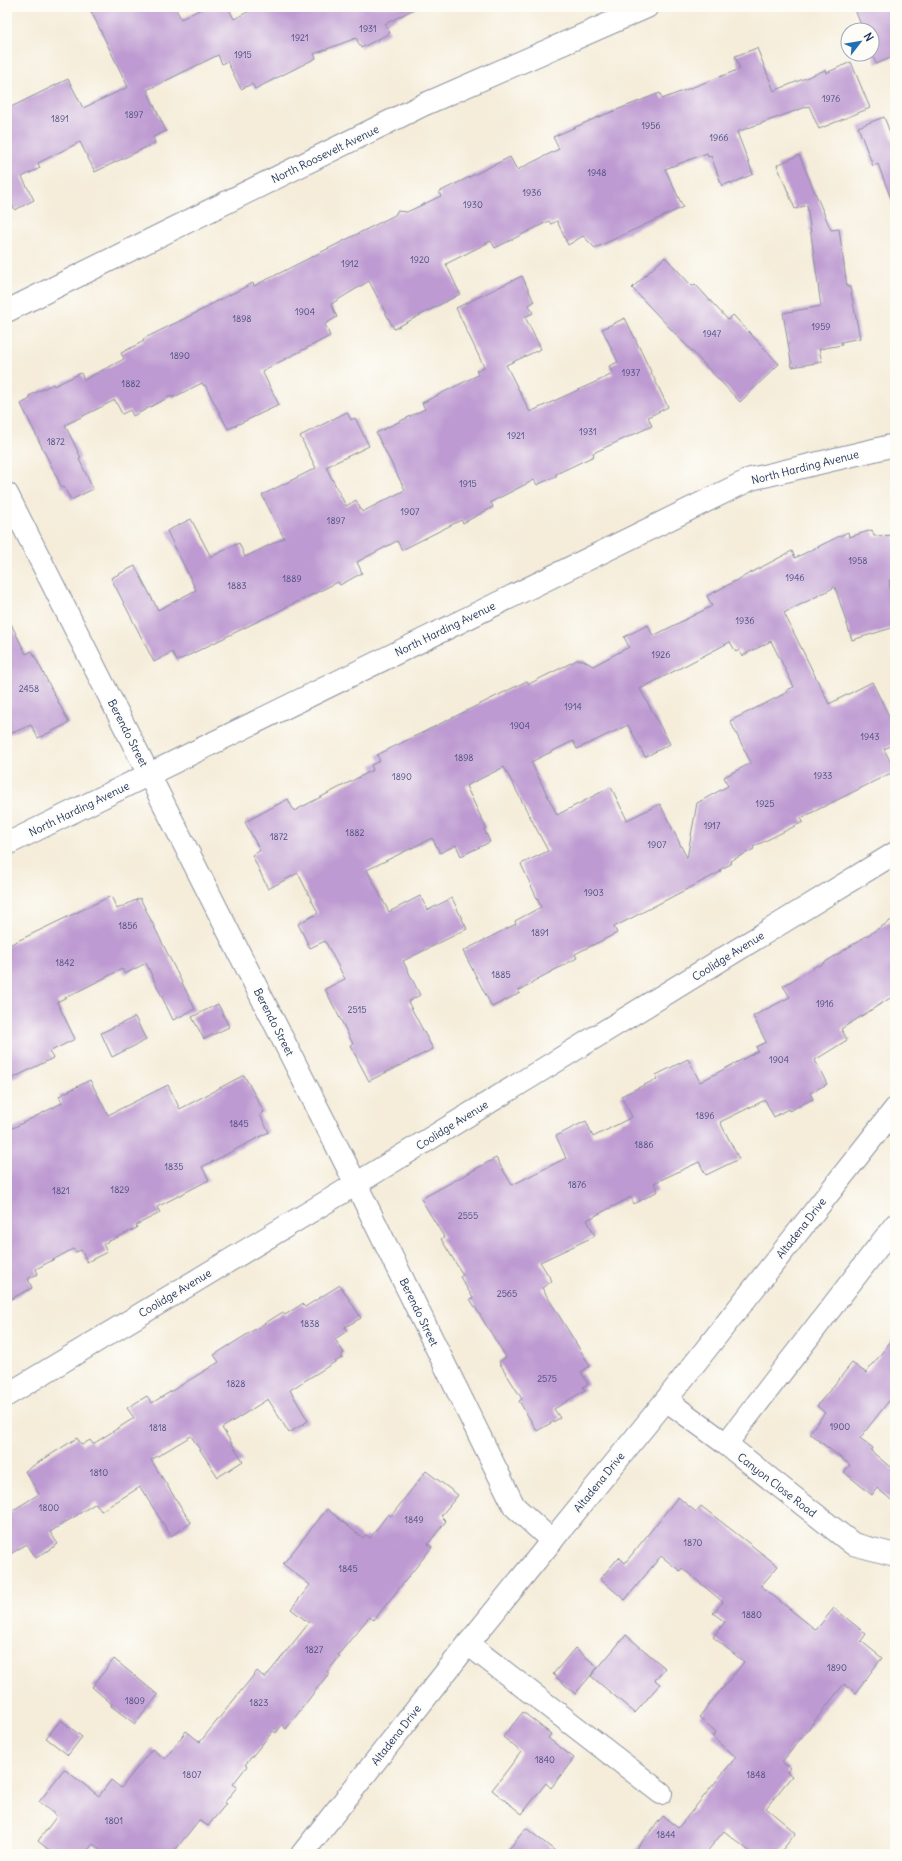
<svg xmlns="http://www.w3.org/2000/svg" width="902" height="1861" font-family="Delius,sans-serif">
	<style>
		.building { fill: #bd9ad1; fill-rule: evenodd }
		.lines { fill: none; stroke-linecap: round; stroke-linejoin: round }
		.minor-casing { stroke: #888e9c; stroke-width: 24 }
		.major-casing { stroke: #888e9c; stroke-width: 24 }
		.minor { stroke: #fff; stroke-width: 22 }
		.major { stroke: #fff; stroke-width: 22 }
		.labels { text-anchor: middle; dominant-baseline: central; stroke-width: 4; stroke-linejoin: round; paint-order: stroke }
		.number-label { font-size: 9px; fill: #444a7b }
		.street-label { font-size: 11px; fill: #1b2f5e; stroke: #fdfcf7 }
	</style>
	<rect width="100%" height="100%" fill="#fdfcf7"/>
	<filter id="ink" filterUnits="userSpaceOnUse"><feTurbulence type="fractalNoise" baseFrequency=".025" numOctaves="2"/><feDisplacementMap in="SourceGraphic" scale="8" xChannelSelector="R" yChannelSelector="G"/><feConvolveMatrix kernelMatrix="1 2 1 2 8 2 1 2 1" color-interpolation-filters="sRGB"/></filter>
	<filter id="wash" filterUnits="userSpaceOnUse"><feTurbulence type="fractalNoise" baseFrequency=".012" numOctaves="4" result="noise"/><feDisplacementMap in="SourceGraphic" scale="16" xChannelSelector="R" yChannelSelector="G"/><feGaussianBlur stdDeviation="0.9" result="paint"/><feColorMatrix in="noise" values="0 0 0 0 0 0 0 0 0 0 0 0 0 0 0 0 0 1.4 0 .05"/><feComposite in="paint" operator="in"/></filter>
	<g filter="url(#wash)">
		<rect width="100%" height="100%" fill="#f5edda"/>
		<g id="blocks">
			<g class="building">
				<path d="M89,7h86l6,12 24,-12h23l6,12 23,-12h161l-33,17 5,9 -29,15 -5,-10 -42,16 2,4 -61,31 -3,-5 -11,5 -14,-28 -5,3 -4,-9 -71,35 19,41 -13,6 2,6 -60,29 -15,-30 -42,21 2,5 -18,9 12,23 -19,10 -8,-15v-86l61,-30 15,29 45,-21z"/>
				<path d="M854,7h41v49l-19,8 -4,-11v-23h-9z"/>
				<path d="M757,48l17,43 51,-21 1,3 25,-11 19,46 -51,21 -10,-23 -72,26 16,42 -22,10v-2l-9,4 -11,-30 -3,1 -1,-4 -42,16 18,38 -88,41 -12,-12 -15,9 -11,-24 -6,3 -2,-3 -54,27 -4,-7 -45,23 14,30 -66,35 -25,-48 -38,23 6,13 -12,7 5,12 -68,35 17,34 -51,24 -23,-44 -1,1 -2,-3 -30,15 -1,-2 -38,20 -3,-6 -8,4 -7,-14 -50,25 16,33 -2,1 14,30 -22,11 -7,-13 -2,1 -41,-84 9,-5 -1,-3 24,-12 1,2 27,-13 3,7 40,-21 -3,-6 23,-12 -1,-2 65,-32v-1l45,-23 1,3 141,-71 2,-4 10,1 34,-16 -2,-4 71,-35 7,13 42,-21 -6,-12 43,-19 64,-25 2,6 78,-30 -5,-13z"/>
				<path d="M884,117l11,28v59h-2l-15,-40 -5,2 -15,-39z"/>
				<path d="M799,155l32,75 8,-1 8,58h3l10,51 -19,4 1,3 -23,4 3,13 -30,5 -9,-54 38,-7 -14,-101 -12,4 -18,-44z"/>
				<path d="M665,257l27,29 3,-2 33,36 5,-5 46,49 -39,38 -108,-114z"/>
				<path d="M522,276l12,26 -5,3 4,8 -8,4 16,32 -35,16 24,47 83,-38 -4,-8 9,-4 -16,-33 23,-11 43,89 -20,10 4,9 -59,27 1,3 -38,18v2l-19,9 -3,-5 -43,22 2,5 -30,16 -2,-3 -59,30 -5,-9 -40,21 5,11 -22,12 -2,-3 -161,79 -5,-9 -18,10 -43,-84 24,-12 23,44 38,-20 -29,-59 24,-12 20,38 28,-14 6,14 39,-19 -22,-43 54,-27 -16,-32 47,-24 4,8 4,-2 14,28 -43,21 20,39 10,-6 6,12 43,-22 -29,-57 49,-24 -3,-6 56,-28 -2,-4 8,-4 -28,-59z"/>
				<path d="M872,530l2,6 21,-1v45h-6l6,47 -43,13 -17,-53 -51,26 45,91 43,-22 23,46v16l-11,5 11,22 -94,47 2,4 -50,25 1,2 -24,12 1,3 -10,5 -1,3 -106,55 3,6 -42,21 2,4 -45,24v2l-14,7 2,2 -28,14 -29,-56 53,-27 -1,-3 26,-14 -20,-43 27,-13 -44,-84 -38,19 20,42 -2,1 6,13 -29,14 -5,-11 -16,8 -8,-15 -65,32 22,42 31,-16 8,14 24,-12 15,31 -64,32 17,34 -12,7 25,47 -64,32 -19,-36 3,-1 -28,-55 20,-10 -20,-38 -15,7 -12,-24 20,-11 -20,-40 -30,16 -16,-34 8,-4 -15,-29 43,-23 6,12 79,-41 -2,-5 9,-4 -3,-6 150,-74 2,3 48,-24h6l10,6 36,-19 -5,-10 24,-12 5,11 59,-30 -5,-10 85,-45 3,7 53,-26 1,5zM771,641l23,46 -7,3 1,2 -58,29 21,42 -27,14 4,9 -31,17 -10,55 -27,-54 -33,16 -16,-33 -54,28 -26,-53 42,-21 4,8 51,-24 17,32 25,-13 -30,-55 90,-47 6,10 3,-2 3,6z"/>
				<path d="M7,616l19,38 6,-3 37,72 -31,15 -7,-13 -24,10z"/>
				<path d="M111,896l6,13 23,-11 55,111 -22,11 -27,-57 -21,11 -3,-5 -65,33 18,37 -26,13 4,6 -46,23v-135z"/>
				<path d="M895,918v77l-54,34 6,11 -32,20 12,24 -17,9 3,6 -24,12 -1,-2 -14,8 -9,-17 -45,22 19,37 -33,16 -7,-13 -45,21 4,8 -24,13 -3,-7 -44,23 8,16 -55,26 12,19 -10,7 48,78 -9,6 7,12 -5,3 2,3 -31,19 6,9 -23,13 -18,-30 3,-2 -23,-37 7,-5 -36,-58 3,-1 -13,-21 3,-2 -22,-36 3,-2 -23,-38 75,-41 16,27 54,-27 -10,-22 30,-15 7,16 39,-20 -11,-21 36,-17 -1,-4 32,-16 12,23 58,-31 -2,-4 10,-5 -13,-26 37,-19 -7,-11 35,-21 1,1z"/>
				<path d="M218,1004l11,23 -25,12 -12,-22z"/>
				<path d="M135,1017l11,23 -34,17 -11,-24z"/>
				<path d="M244,1075l20,37 -4,3 9,17 -67,35 7,13 -52,27 3,6 -24,12 1,3 -34,16 4,8 -20,10 -6,-12 -5,2 -3,-3 -37,20 2,5 -10,5 4,9 -25,13v-170l55,-28 -3,-7 31,-16 18,35 60,-30 12,24z"/>
				<path d="M340,1285l21,33 -16,9 2,4 -12,8 9,14 -2,1 1,3 -53,33 18,31 -19,12 -21,-34 -46,29 21,33 -25,16 -27,-41 -40,24 40,63 -20,13 -31,-49 -39,24 -5,-8 -46,29 8,12 -22,14 -9,-14 -20,12v-42l32,-20 -14,-23 52,-33 5,7 8,-5 3,4 41,-26 -7,-10 20,-12 5,7 67,-41 -5,-7 69,-43 2,3 17,-11 3,3z"/>
				<path d="M895,1336v57l-35,45 13,10 -2,3 24,20v32l-18,-15 -5,7 -28,-23 6,-7 -41,-32 16,-20 -8,-7 35,-43 14,10z"/>
				<path d="M426,1471l32,24 -17,21 5,5 -18,23 4,3 -58,73 -5,-3 -31,38 2,1 -13,16 2,1 -43,56 -4,-4 -6,8 -3,-2 -28,34 2,1 -14,18 4,3 -13,16 2,1 -18,22 -9,-6 -27,34h-67l-12,-10 -8,10h-31l-16,-13 19,-25 -18,-14 25,-33 35,27 12,-16 10,8 31,-39 13,10 21,-28 14,11 57,-71 8,7 44,-55 -18,-14 19,-24 -27,-21 44,-55 36,29 3,-3 4,3 18,-24 3,2z"/>
				<path d="M678,1497l18,15 5,-6 77,60 -17,20 55,44 18,-22 32,26 -5,7 21,17 -27,35 -11,-9 -62,78 8,6 -3,4 5,4 -26,32 30,25 -17,21h-26l-29,-23 -19,23h-73l31,-38 15,12 58,-71 -24,-21 4,-4 -17,-15 45,-55 -31,-25 12,-15 -12,-9 10,-11 -41,-34 -2,3 -19,-15 -36,44 -25,-21 19,-22 6,6z"/>
				<path d="M626,1635l39,33 -10,12 5,4 -25,29 -44,-37z"/>
				<path d="M575,1648l23,19 -23,27 -22,-20z"/>
				<path d="M114,1659l44,36 -23,29 -24,-18 1,-2 -20,-17z"/>
				<path d="M523,1712l28,22 -3,4 26,20 -23,30 -5,-5 -24,31 -30,-24 29,-38 -18,-15z"/>
				<path d="M61,1720l21,17 -14,18 -22,-17z"/>
				<path d="M526,1828l33,26h-54z"/>
			</g>
		</g>
	</g>
	<g filter="url(#ink)">
		<use href="#blocks" fill-opacity="0" stroke="#888e9c" stroke-width="1"/>
		<g class="lines">
			<defs>
				<g id="minor">
					<path d="M7,311l416,-206 224,-98"/>
					<path d="M7,494l349,690 158,322 38,35"/>
					<path d="M7,844l744,-365 144,-34"/>
					<path d="M7,1395l349,-211 539,-331"/>
					<path d="M666,1400l60,44 127,100 42,11"/>
					<path d="M726,1444l169,-219"/>
					<path d="M468,1644l193,149"/>
				</g>
				<path id="major" d="M302,1854l166,-210 198,-244 229,-291"/>
			</defs>
			<use href="#minor" class="minor-casing"/>
			<use href="#major" class="major-casing"/>
			<use href="#minor" class="minor"/>
			<use href="#major" class="major"/>
		</g>
	</g>
	<g class="labels">
		<g class="number-label">
			<text x="368" y="28">1931</text>
			<text x="300" y="37">1921</text>
			<text x="243" y="54">1915</text>
			<text x="831" y="98">1976</text>
			<text x="134" y="114">1897</text>
			<text x="60" y="118">1891</text>
			<text x="651" y="125">1956</text>
			<text x="719" y="137">1966</text>
			<text x="597" y="172">1948</text>
			<text x="532" y="192">1936</text>
			<text x="473" y="204">1930</text>
			<text x="420" y="259">1920</text>
			<text x="350" y="263">1912</text>
			<text x="305" y="311">1904</text>
			<text x="242" y="318">1898</text>
			<text x="821" y="326">1959</text>
			<text x="712" y="333">1947</text>
			<text x="180" y="355">1890</text>
			<text x="631" y="372">1937</text>
			<text x="131" y="383">1882</text>
			<text x="588" y="431">1931</text>
			<text x="516" y="435">1921</text>
			<text x="56" y="441">1872</text>
			<text x="468" y="483">1915</text>
			<text x="410" y="511">1907</text>
			<text x="336" y="520">1897</text>
			<text x="858" y="560">1958</text>
			<text x="795" y="577">1946</text>
			<text x="292" y="578">1889</text>
			<text x="237" y="585">1883</text>
			<text x="745" y="620">1936</text>
			<text x="661" y="654">1926</text>
			<text x="29" y="688">2458</text>
			<text x="573" y="706">1914</text>
			<text x="520" y="725">1904</text>
			<text x="870" y="736">1943</text>
			<text x="464" y="757">1898</text>
			<text x="823" y="775">1933</text>
			<text x="402" y="776">1890</text>
			<text x="765" y="803">1925</text>
			<text x="712" y="825">1917</text>
			<text x="355" y="832">1882</text>
			<text x="279" y="836">1872</text>
			<text x="657" y="844">1907</text>
			<text x="594" y="892">1903</text>
			<text x="128" y="925">1856</text>
			<text x="540" y="932">1891</text>
			<text x="65" y="962">1842</text>
			<text x="501" y="974">1885</text>
			<text x="825" y="1003">1916</text>
			<text x="357" y="1009">2515</text>
			<text x="779" y="1059">1904</text>
			<text x="705" y="1115">1896</text>
			<text x="239" y="1123">1845</text>
			<text x="644" y="1144">1886</text>
			<text x="174" y="1166">1835</text>
			<text x="577" y="1184">1876</text>
			<text x="120" y="1189">1829</text>
			<text x="61" y="1190">1821</text>
			<text x="468" y="1215">2555</text>
			<text x="507" y="1293">2565</text>
			<text x="310" y="1323">1838</text>
			<text x="547" y="1378">2575</text>
			<text x="236" y="1383">1828</text>
			<text x="840" y="1426">1900</text>
			<text x="158" y="1427">1818</text>
			<text x="99" y="1472">1810</text>
			<text x="49" y="1507">1800</text>
			<text x="414" y="1519">1849</text>
			<text x="693" y="1542">1870</text>
			<text x="348" y="1568">1845</text>
			<text x="752" y="1614">1880</text>
			<text x="314" y="1649">1827</text>
			<text x="837" y="1667">1890</text>
			<text x="135" y="1700">1809</text>
			<text x="259" y="1702">1823</text>
			<text x="545" y="1759">1840</text>
			<text x="192" y="1774">1807</text>
			<text x="756" y="1774">1848</text>
			<text x="114" y="1820">1801</text>
			<text x="666" y="1834">1844</text>
		</g>
		<g class="street-label">
			<text transform="translate(325 154) rotate(-26)">North Roosevelt Avenue</text>
			<text transform="translate(805 467) rotate(-14)">North Harding Avenue</text>
			<text transform="translate(445 629) rotate(-26)">North Harding Avenue</text>
			<text transform="translate(128 733) rotate(63)">Berendo Street</text>
			<text transform="translate(79 809) rotate(-26)">North Harding Avenue</text>
			<text transform="translate(728 956) rotate(-32)">Coolidge Avenue</text>
			<text transform="translate(274 1022) rotate(63)">Berendo Street</text>
			<text transform="translate(452 1125) rotate(-32)">Coolidge Avenue</text>
			<text transform="translate(801 1228) rotate(-52)">Altadena Drive</text>
			<text transform="translate(175 1293) rotate(-31)">Coolidge Avenue</text>
			<text transform="translate(419 1312) rotate(64)">Berendo Street</text>
			<text transform="translate(599 1482) rotate(-51)">Altadena Drive</text>
			<text transform="translate(777 1485) rotate(38)">Canyon Close Road</text>
			<text transform="translate(396 1735) rotate(-52)">Altadena Drive</text>
		</g>
	</g>
	<rect width="902" height="1861" fill="none" stroke="#fdfcf7" stroke-width="24"/>
	<g transform="translate(860 42) rotate(59)"><circle r="19" fill="#fdfcf7" stroke="#a3aaba"/>
	<path d="M0-3L7 15L0 10L-7 15Z" fill="#1f6fb2"/>
	<text y="-6" font-size="11" font-weight="bold" text-anchor="middle" fill="#1b2f5e">N</text>
	</g>
</svg>
